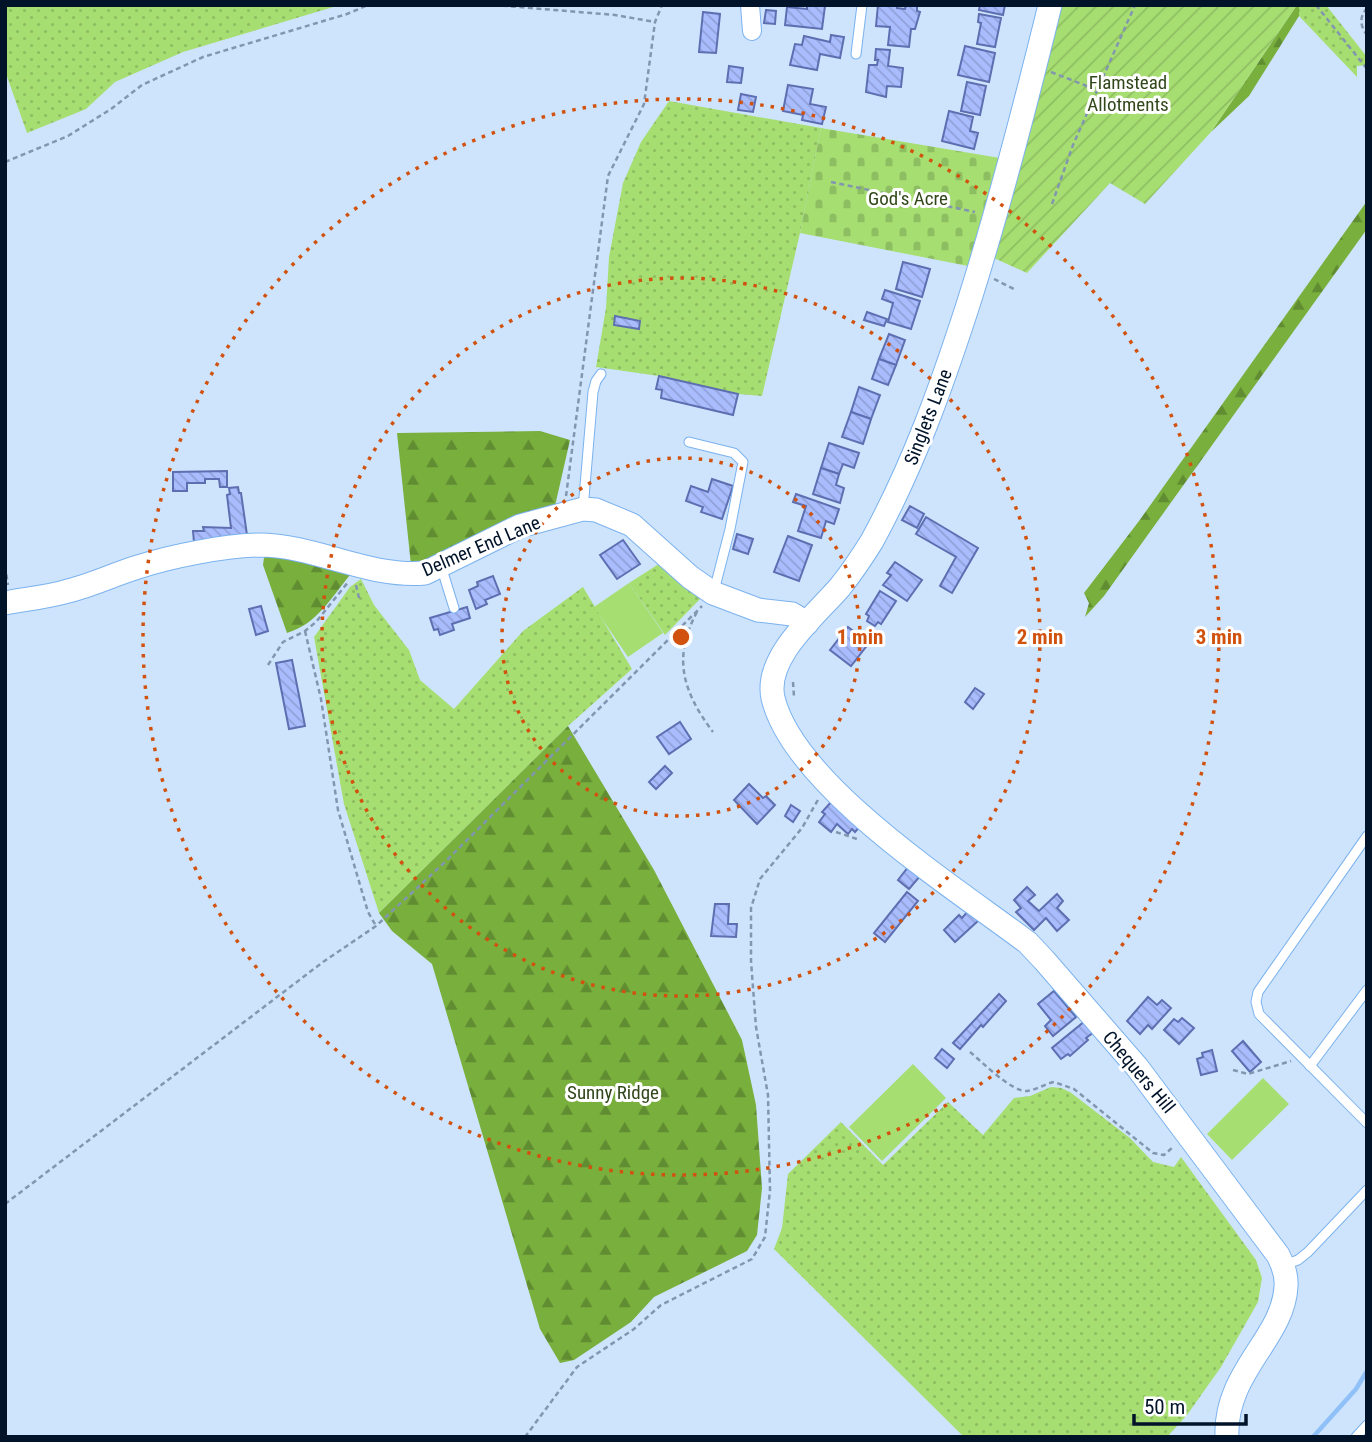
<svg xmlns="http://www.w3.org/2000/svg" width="1372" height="1442" font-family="'Roboto Condensed',sans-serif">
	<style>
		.grass { fill: url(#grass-dots) }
		.forest { fill: url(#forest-firs) }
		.cemetery { fill: url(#cemetery-stones) }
		.park { fill: #a7de71 }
		.garden { fill: url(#garden-furrows) }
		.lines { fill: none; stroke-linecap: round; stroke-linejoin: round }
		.stream { stroke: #8fc1f8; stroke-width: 4.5 }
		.building { fill: url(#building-back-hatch); stroke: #5d6fb1; stroke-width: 2 }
		.service-casing { stroke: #7bb2ee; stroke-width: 11 }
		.minor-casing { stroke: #7bb2ee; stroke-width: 20 }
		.tertiary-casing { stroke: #7bb2ee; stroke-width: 25 }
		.path { stroke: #8297af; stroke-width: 2.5; stroke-dasharray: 5 3.5; stroke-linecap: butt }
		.service { stroke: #fff; stroke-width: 9 }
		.minor { stroke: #fff; stroke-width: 18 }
		.tertiary { stroke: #fff; stroke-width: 23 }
		.ring { fill: none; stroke: #d1520f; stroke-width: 3.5; stroke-dasharray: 3.5 7 }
		.labels { text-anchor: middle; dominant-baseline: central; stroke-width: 6; stroke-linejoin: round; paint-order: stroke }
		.park-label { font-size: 19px; fill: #31471a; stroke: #fff }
		.street-label { font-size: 19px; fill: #001329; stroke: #fff }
		.centre { fill: #d1520f; stroke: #fff; stroke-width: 3.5 }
		.ring-label { font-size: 21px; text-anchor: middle; font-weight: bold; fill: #d1520f; stroke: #fff; stroke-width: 6; stroke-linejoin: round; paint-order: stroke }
	</style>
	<defs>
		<pattern id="grass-dots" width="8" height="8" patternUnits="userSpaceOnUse" patternTransform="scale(1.75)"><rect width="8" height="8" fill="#a7de71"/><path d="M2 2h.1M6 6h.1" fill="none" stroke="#8ebe62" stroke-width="1.8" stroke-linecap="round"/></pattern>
		<pattern id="forest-firs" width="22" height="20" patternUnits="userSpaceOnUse" patternTransform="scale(1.75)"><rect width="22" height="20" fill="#79af3c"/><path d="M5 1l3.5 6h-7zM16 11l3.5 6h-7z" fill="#618d32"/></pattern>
		<pattern id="cemetery-stones" width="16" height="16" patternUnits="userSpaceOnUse" patternTransform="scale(1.75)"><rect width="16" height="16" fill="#a7de71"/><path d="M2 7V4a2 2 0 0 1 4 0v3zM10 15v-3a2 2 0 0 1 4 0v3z" fill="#8ebe62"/></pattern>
		<pattern id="garden-furrows" width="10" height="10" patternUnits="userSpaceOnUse" patternTransform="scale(1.75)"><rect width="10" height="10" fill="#a7de71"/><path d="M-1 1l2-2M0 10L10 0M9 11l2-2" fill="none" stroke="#8ebe62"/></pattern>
		<pattern id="building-back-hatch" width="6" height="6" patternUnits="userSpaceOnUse" patternTransform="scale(1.75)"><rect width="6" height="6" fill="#a9bcfd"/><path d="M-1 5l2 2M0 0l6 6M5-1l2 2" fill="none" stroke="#90a1d9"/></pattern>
	</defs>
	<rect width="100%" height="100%" fill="#cee4fd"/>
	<g class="grass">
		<path d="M5,5h335l-157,47 -68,30 -29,27 -59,24 -22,-62z"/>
		<path d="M1299,5h27l41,52v8l-10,1v11l-58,-61z"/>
		<path d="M669,101l152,27 -21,105 -38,163 -24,-2 -79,-18 -63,-9 10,-59 3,-51 14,-74 18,-41z"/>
		<path d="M662,562l40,35 -37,38 -36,-52z"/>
		<path d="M361,579l13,26 35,45 11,30 34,29 69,-78 60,-44 49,82 -64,57 -189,187 -35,-109 -30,-167 36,-50z"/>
		<path d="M1051,1087l10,1 9,4 60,46 23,24 21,5 7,-10 75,103 6,18 -4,24 -37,65 -34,48 -20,22h-203l-190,-188 8,-21 6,-54 53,-52 42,43 65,-63 35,33 31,-37 16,-2z"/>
	</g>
	<g class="forest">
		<path d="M1297,5h2v11l-50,80 -38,36z"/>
		<path d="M1367,201v28l-263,367 -19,21 4,-14 -5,-10 55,-72z"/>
		<path d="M540,431l30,9 -15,66 -120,55 -24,4 -14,-132z"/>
		<path d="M265,550l85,25c-19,23 -33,49 -63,58l-24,-68z"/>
		<path d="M568,726l86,144 88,170 14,65 6,83 -5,47 -10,16 -93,46 -23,25 -57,38 -14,3 -20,-34 -108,-365 -40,-33 -13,-18z"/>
	</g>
	<path class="cemetery" d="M821,128l179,30 -14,57 -18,51 -168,-33z"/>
	<g class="park">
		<path d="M629,583l34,50 -35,24 -34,-50z"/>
		<path d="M913,1064l33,34 -64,63 -33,-34z"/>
		<path d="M1263,1078l26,26 -57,56 -25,-26z"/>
	</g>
	<path class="garden" d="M1059,5h238l-86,127 -66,72 -35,-21 -83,90 -33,-15z"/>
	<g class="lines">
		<path class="stream" d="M1313,1437l43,-48 11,-18"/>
	</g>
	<g class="building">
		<path d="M807,5l18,1 -3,23 -37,-4 2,-18 20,2z"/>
		<path d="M878,5h19v3l8,1 1,-4h11v6l3,1 -5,17h-4l-2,18 -21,-2 2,-18 -14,-1z"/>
		<path d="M980,5h25l-2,10 -24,-5z"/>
		<path d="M766,10l10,1 -1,13 -11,-1z"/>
		<path d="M703,12l17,2 -4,39 -17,-1z"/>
		<path d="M979,14l22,4 -6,29 -18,-3 4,-21 -3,-1z"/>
		<path d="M831,35l13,2 -4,21 -20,-4 -3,16 -27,-5 5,-21 7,1 2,-9 26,6z"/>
		<path d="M965,46l30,7 -6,29 -31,-7z"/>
		<path d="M876,49l14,1 -2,16 15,2 -2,19 -14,-1 -1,11 -20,-5 3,-27h8l1,-5h-3z"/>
		<path d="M729,66l14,2 -2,15 -14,-1z"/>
		<path d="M967,82l19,4 -6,29 -19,-4z"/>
		<path d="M788,85l25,4 -3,15 16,3 -4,17 -20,-4 1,-5 -20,-4z"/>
		<path d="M741,94l15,3 -3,15 -15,-2z"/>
		<path d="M949,111l24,6 -3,14 8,2 -4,16 -32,-8z"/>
		<path d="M903,262l27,7 -8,28 -26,-8z"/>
		<path d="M885,290l35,11 -9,28 -23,-7 5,-19 -11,-4z"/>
		<path d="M867,312l20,7 -3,7 -20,-6z"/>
		<path d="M615,316l25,5 -1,8 -25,-4z"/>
		<path d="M889,334l16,6 -9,25 -17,-6z"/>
		<path d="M879,359l17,6 -8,20 -16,-6z"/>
		<path d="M659,376l79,18 -5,21 -72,-17 1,-8 -6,-1z"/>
		<path d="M859,387l21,8 -9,24 -20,-7z"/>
		<path d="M851,412l20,7 -8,25 -21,-7z"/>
		<path d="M829,443l30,10 -5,15 -11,-4 -4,10 -18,-6z"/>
		<path d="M821,468l18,6 -3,11 8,3 -4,15 -27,-9z"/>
		<path d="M227,471v16h-7l-1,-8h-14v4h-18v8h-14v-19z"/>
		<path d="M712,479l21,7 -11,33 -21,-7 2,-5 -17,-6 5,-15 17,6z"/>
		<path d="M238,487l1,6h2l6,42 -53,7 -1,-11h11l-1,-4 28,1 -4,-33 3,-1 -1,-6z"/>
		<path d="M796,494l43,15 -5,15 -8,-3 -5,17 -23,-7 8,-25 -13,-4z"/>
		<path d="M910,506l14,8 -7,14 -15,-8z"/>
		<path d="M926,517l52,31 -26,45 -12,-7 16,-29 -40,-23z"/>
		<path d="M737,534l16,5 -5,15 -15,-5z"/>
		<path d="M788,536l24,9 -13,36 -25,-9z"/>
		<path d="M623,540l17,24 -23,15 -17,-24z"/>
		<path d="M895,562l27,18 -15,21 -24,-16 8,-10 -4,-2z"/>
		<path d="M493,576l7,18 -15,6 2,4 -11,5 -7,-19 9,-4 -1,-4z"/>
		<path d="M880,591l16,10 -15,23 -3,-2 -3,4 -8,-5 2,-5 -3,-2z"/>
		<path d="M261,606l7,25 -12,4 -7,-26z"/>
		<path d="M467,607l3,11 -18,6 2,6 -14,5 -2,-6 -4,1 -4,-12z"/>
		<path d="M848,627l21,16 -18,23 -21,-16z"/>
		<path d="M292,660l13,66 -16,3 -13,-66z"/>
		<path d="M975,688l9,6 -11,15 -8,-7z"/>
		<path d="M680,722l11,17 -22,15 -12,-17z"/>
		<path d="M665,766l7,7 -16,16 -7,-7z"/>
		<path d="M749,784l14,14 3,-2 9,9 -18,19 -23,-24z"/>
		<path d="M833,800l29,24 -7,8 -3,-3 -4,5 -11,-10 -6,8 -12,-10 6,-8 -3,-2z"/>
		<path d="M791,805l9,6 -7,11 -8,-6z"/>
		<path d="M909,866l11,10 -11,13 -11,-9z"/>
		<path d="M1027,887l8,8 -7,6 11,10 18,-17 6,7 -6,7 12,12 -12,11 -11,-13 -12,12 -18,-18 5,-4 -7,-8z"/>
		<path d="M907,892l11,9 -33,41 -11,-9z"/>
		<path d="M715,904h14l-1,20h9l-1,13 -25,-1z"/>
		<path d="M969,910l10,10 -24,22 -11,-12 15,-15 3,3z"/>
		<path d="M1054,991l22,26 -23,19 -8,-10 6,-6 -13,-16z"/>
		<path d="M999,994l7,7 -23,26 -2,-2 -21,24 -7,-6z"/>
		<path d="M1148,997l9,8 5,-5 9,8 -19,21 -4,-4 -8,9 -13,-13z"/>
		<path d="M1182,1018l12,10 -15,16 -15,-14 10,-11 4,3z"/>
		<path d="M1085,1021l9,11 -8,6 2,2 -18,16 -2,-2 -7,5 -9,-11z"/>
		<path d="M1243,1041l18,21 -11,10 -18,-21z"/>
		<path d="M942,1049l12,10 -7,9 -12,-10z"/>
		<path d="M1212,1050l5,21 -16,4 -4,-16 6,-2 -1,-4z"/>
	</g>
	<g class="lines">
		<defs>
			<g id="service">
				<path d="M856,54l6,-49"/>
				<path d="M689,442l45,11 9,9 -13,67 -16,62"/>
				<path d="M583,509l10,-117 3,-11 5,-7"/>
				<path d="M441,566l13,42"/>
				<path d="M1367,836l-109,156 -2,10 3,12 108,109"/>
				<path d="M1310,1066l57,-76"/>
				<path d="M1284,1265l14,-5 10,-8 59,-62"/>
				<path d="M1356,1437l11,-12"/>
			</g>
			<path id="minor" d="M750,5l2,26"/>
			<g id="tertiary">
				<path d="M1050,5c-25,102 -51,203 -83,303 -26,80 -54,158 -95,233 -10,16 -20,31 -32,46 -24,28 -76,70 -67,111 21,88 184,191 255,245l16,17 93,107 141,188c5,10 9,20 8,31 -2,52 -62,86 -59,151"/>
				<path d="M5,603c21,-4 43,-6 63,-12 24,-6 47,-17 70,-24 34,-11 85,-21 121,-22 57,0 108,33 166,28l95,-47 63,-17 13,1 36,15 58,52 23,16 45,17 34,4 15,9"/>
			</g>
		</defs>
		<use href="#service" class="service-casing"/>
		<use href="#minor" class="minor-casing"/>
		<use href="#tertiary" class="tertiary-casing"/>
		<g class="path">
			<path d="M494,5l121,10 40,7"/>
			<path d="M1316,5l51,64"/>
			<path d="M1367,8c-8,9 -7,18 0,27"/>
			<path d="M1051,72l46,18"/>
			<path d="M5,162l63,-26 43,-27 31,-24 61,-28 144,-43 21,-9"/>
			<path d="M831,182l144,30"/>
			<path d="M1052,204l21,-59 62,-140"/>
			<path d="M994,279l20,10"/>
			<path d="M566,496l42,-320 36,-72 11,-82 7,-17"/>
			<path d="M5,566l3,19"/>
			<path d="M356,585l3,13"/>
			<path d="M697,612c-25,46 -14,80 16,120"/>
			<path d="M305,631l16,68 17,111 30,102 8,14"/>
			<path d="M268,665l15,-23 22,-11 11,-9 33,-41"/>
			<path d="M793,682l1,15"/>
			<path d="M836,832l24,8"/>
			<path d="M970,1052c11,9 43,41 57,39 9,-1 18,-7 27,-9l20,7 79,64 11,2 9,-8"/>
			<path d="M1233,1070l15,4 43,-13"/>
			<path d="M5,1204l318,-242 53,-36 69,-64 257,-256"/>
			<path d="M525,1437l52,-70 57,-38 27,-24 91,-46 13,-22 5,-47 -2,-95 -12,-68 -5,-66v-53l9,-29 42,-51 17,-30"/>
		</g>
		<use href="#service" class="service"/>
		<use href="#minor" class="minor"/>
		<use href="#tertiary" class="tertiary"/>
	</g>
	<g class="ring">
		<circle cx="681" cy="637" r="179"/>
		<circle cx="681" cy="637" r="359"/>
		<circle cx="681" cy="637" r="538"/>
	</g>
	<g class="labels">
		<g class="park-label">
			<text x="1128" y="82">Flamstead<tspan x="1128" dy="22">Allotments</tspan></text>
			<text x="908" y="198">God's Acre</text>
			<text x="613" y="1092">Sunny Ridge</text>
		</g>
		<g class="street-label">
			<text transform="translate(928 417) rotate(-69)">Singlets Lane</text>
			<text transform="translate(481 546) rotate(-23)">Delmer End Lane</text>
			<text transform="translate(1139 1072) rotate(50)">Chequers Hill</text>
		</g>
	</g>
	<circle cx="681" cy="637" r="10" class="centre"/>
	<g class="ring-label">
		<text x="860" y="644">1 min</text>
		<text x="1040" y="644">2 min</text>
		<text x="1219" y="644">3 min</text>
	</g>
	<rect width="1372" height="1442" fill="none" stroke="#001329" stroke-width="14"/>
	<path d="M1134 1414v10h112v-10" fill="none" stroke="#001329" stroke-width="3.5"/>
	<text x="1144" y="1414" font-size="21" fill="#001329" stroke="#ffffff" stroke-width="5" paint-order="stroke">50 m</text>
</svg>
